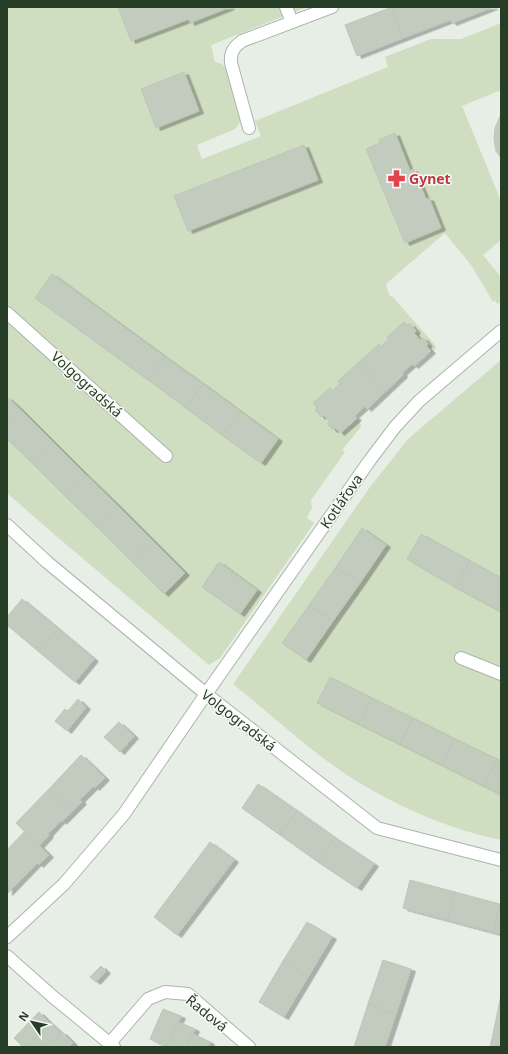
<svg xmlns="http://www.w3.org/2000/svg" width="508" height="1054" font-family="'Noto Sans',sans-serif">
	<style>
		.green { fill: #cfddc1 }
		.building { fill: #c1cbbe; stroke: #bbc7b8; filter: url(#shadow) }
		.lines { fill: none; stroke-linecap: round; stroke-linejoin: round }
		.minor-casing { stroke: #aab6a9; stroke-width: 14 }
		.minor { stroke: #fff; stroke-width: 12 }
		.labels { text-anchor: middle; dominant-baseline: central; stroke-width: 3; stroke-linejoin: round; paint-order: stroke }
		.health-label { font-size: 14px; font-weight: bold; fill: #be3a42; stroke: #f7faf6; text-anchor: start }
		.street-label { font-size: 14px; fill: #273e26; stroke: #f7faf6 }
	</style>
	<defs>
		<filter id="shadow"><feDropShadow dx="4.5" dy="2.5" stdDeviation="0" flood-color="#0004"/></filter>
	</defs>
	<rect width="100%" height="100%" fill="#e7eee6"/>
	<g class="green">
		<path d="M7,7h300l-96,38 4,17 7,2 4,5 15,40 1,10 -7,10 -38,16 5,14 59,-23 -6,-15 133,-54 -3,-10 46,-18h30l40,-16v67l-39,16 39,95v39l-18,15 18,22v24l-4,3 -2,-4 -2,2 -22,-37 -26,-32 -58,50 -1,3 4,10h2l43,49 1,3 -5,5 -4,-5 2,-3 -6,-6 -2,2 -7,-7 3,-2 -6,-6 -2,2 -5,-5 -16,15 2,2 -8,8 -3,-2 -40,36 2,3 -8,7 -3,-2 -16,15 4,4 -2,3 5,6 3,-2 6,7 -2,2 6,6 2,-2 5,5 16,-15 3,3 1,5 -19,23 3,2 -34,48 1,8 -5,10 7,5 -94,135 -11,7 -154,-130 -48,-42z"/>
		<path d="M501,360v480c-52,-11 -101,-32 -146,-60 -42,-26 -83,-65 -122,-96l137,-197 38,-48z"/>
	</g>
	<g class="building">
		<path d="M118,7h112l-40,16 -1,-4 -58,22z"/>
		<path d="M392,7l11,31 -46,18 -12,-31z"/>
		<path d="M392,7h101l-41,16 -2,-3 -47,18z"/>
		<path d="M184,72l15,39 -43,17 -15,-39z"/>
		<path d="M501,114v44l-5,-7 -2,-12 1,-11z"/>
		<path d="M395,133l15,38 3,-2 13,30 3,-1 12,30 -36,15 -39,-94 14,-6 -1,-3z"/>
		<path d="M304,145l14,35 -130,51 -14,-35z"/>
		<path d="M52,274l113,83 -17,23 -113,-82z"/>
		<path d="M404,322l4,4 2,-2 6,7 -2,2 6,7 3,-2 5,6 -2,2 5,5 -17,15 -2,-2 -10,9 1,2 -18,17 -26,-30 20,-18 2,2 8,-7 -2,-2z"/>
		<path d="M165,357l38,27 -17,24 -38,-28z"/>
		<path d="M359,362l26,30 -18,17 -2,-3 -11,10 3,2 -17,15 -5,-5 -2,2 -6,-6 3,-2 -7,-7 -2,2 -6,-7 2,-2 -4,-5 17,-15 2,3 8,-8 -2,-2z"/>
		<path d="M203,384l38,28 -18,24 -37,-28z"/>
		<path d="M7,397l13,12 -13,13z"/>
		<path d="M20,409l33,33 -21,21 -25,-24v-17z"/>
		<path d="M241,412l37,27 -17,24 -38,-27z"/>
		<path d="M53,442l33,33 -21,21 -33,-33z"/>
		<path d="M86,475l33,32 -21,21 -33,-32z"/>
		<path d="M119,507l33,33 -21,21 -33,-33z"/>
		<path d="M362,528l24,17 -26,38 -24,-16z"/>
		<path d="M421,534l49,27 -15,26 -48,-28z"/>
		<path d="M152,540l33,33 -21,21 -33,-33z"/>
		<path d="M470,561l31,17v23l-5,8 -41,-22z"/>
		<path d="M219,562l38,28 -17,24 -38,-27z"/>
		<path d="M336,567l24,16 -27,38 -24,-16z"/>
		<path d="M22,599l36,30 -19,23 -32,-27v-8z"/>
		<path d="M501,601v11l-5,-3z"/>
		<path d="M309,605l24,16 -27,39 -24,-17z"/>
		<path d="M58,629l36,30 -19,23 -36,-30z"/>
		<path d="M330,677l42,21 -13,26 -42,-21z"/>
		<path d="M372,698l41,20 -13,26 -41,-20z"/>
		<path d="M78,699l8,8 -19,24 -12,-10 10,-12 3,2z"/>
		<path d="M413,718l42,21 -13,26 -42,-21z"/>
		<path d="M119,722l15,14 -14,16 -16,-15z"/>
		<path d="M455,739l42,20 -13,27 -42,-21z"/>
		<path d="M81,755l24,23 -10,10 -1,-2 -14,14 2,2 -10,10 -23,-23z"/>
		<path d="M497,759l4,2v33l-17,-8z"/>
		<path d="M258,784l39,27 -17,24 -38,-27z"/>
		<path d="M49,789l23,23 -10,10 -1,-2 -13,14 1,1 -10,11 -23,-23z"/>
		<path d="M297,811l38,27 -17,24 -38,-27z"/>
		<path d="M25,831l24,24 -10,10 -2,-2 -29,30 -1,-43z"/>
		<path d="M335,838l39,26 -17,24 -39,-26z"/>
		<path d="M210,842l24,18 -57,75 -23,-18z"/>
		<path d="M410,880l45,12 -7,28 -45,-12z"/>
		<path d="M455,892l45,12 -7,28 -45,-12z"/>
		<path d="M500,904h1v30l-8,-2z"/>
		<path d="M307,922l25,15 -24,40 -25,-16z"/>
		<path d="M383,960l28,9 -15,45 -28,-10z"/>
		<path d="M283,961l25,16 -24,40 -25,-15z"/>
		<path d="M101,966l5,5 -10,11 -6,-5z"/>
		<path d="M501,995v40l-8,-1z"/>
		<path d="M368,1004l28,10 -11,33h-31z"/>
		<path d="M163,1009l18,7 -14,31 -17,-8z"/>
		<path d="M39,1012l11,11 -23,24h-4l-9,-9z"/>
		<path d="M178,1022l17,7 -8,18h-21z"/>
		<path d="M50,1023l11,10 -13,14h-21z"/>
		<path d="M62,1032l11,11 -4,4h-21z"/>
		<path d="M193,1034l17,8 -2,5h-21z"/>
		<path d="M493,1034l8,1v12h-11z"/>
	</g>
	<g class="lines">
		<defs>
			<g id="minor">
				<path d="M286,7l6,15"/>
				<path d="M249,128l-18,-65c-1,-11 3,-16 11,-22l90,-34"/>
				<path d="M7,313l159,143"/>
				<path d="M7,525l40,37 159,132 171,134 124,32"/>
				<path d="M461,658l40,16"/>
				<path d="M7,937l57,-53 60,-70 82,-120 164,-234 25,-33 24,-26 82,-70"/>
				<path d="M7,956l45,40 62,51"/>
				<path d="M110,1043l38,-44 17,-7 23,2 61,53"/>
			</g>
		</defs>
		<use href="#minor" class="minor-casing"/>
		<use href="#minor" class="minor"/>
	</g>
	<defs>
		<symbol id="pharmacy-bare" viewBox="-9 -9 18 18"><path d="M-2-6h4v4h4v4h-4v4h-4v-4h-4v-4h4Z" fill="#e0444e" stroke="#f7faf6" stroke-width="2.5" paint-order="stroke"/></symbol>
	</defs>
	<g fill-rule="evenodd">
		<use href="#pharmacy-bare" x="384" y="166" width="25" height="25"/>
	</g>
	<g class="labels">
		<g class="health-label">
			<text x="409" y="178">Gynet</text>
		</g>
		<g class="street-label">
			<text transform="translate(87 384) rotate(42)">Volgogradská</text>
			<text transform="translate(341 501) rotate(-55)">Kotlářova</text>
			<text transform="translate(239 720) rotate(38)">Volgogradská</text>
			<text transform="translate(207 1013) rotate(39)">Řadová</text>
		</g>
	</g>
	<rect width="508" height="1054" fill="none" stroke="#273e26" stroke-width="16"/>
	<g transform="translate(32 1022) rotate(304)" stroke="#f7faf6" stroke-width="3" paint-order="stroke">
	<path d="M0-3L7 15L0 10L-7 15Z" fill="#273e26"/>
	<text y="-6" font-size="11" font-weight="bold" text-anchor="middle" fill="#273e26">N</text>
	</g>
</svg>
